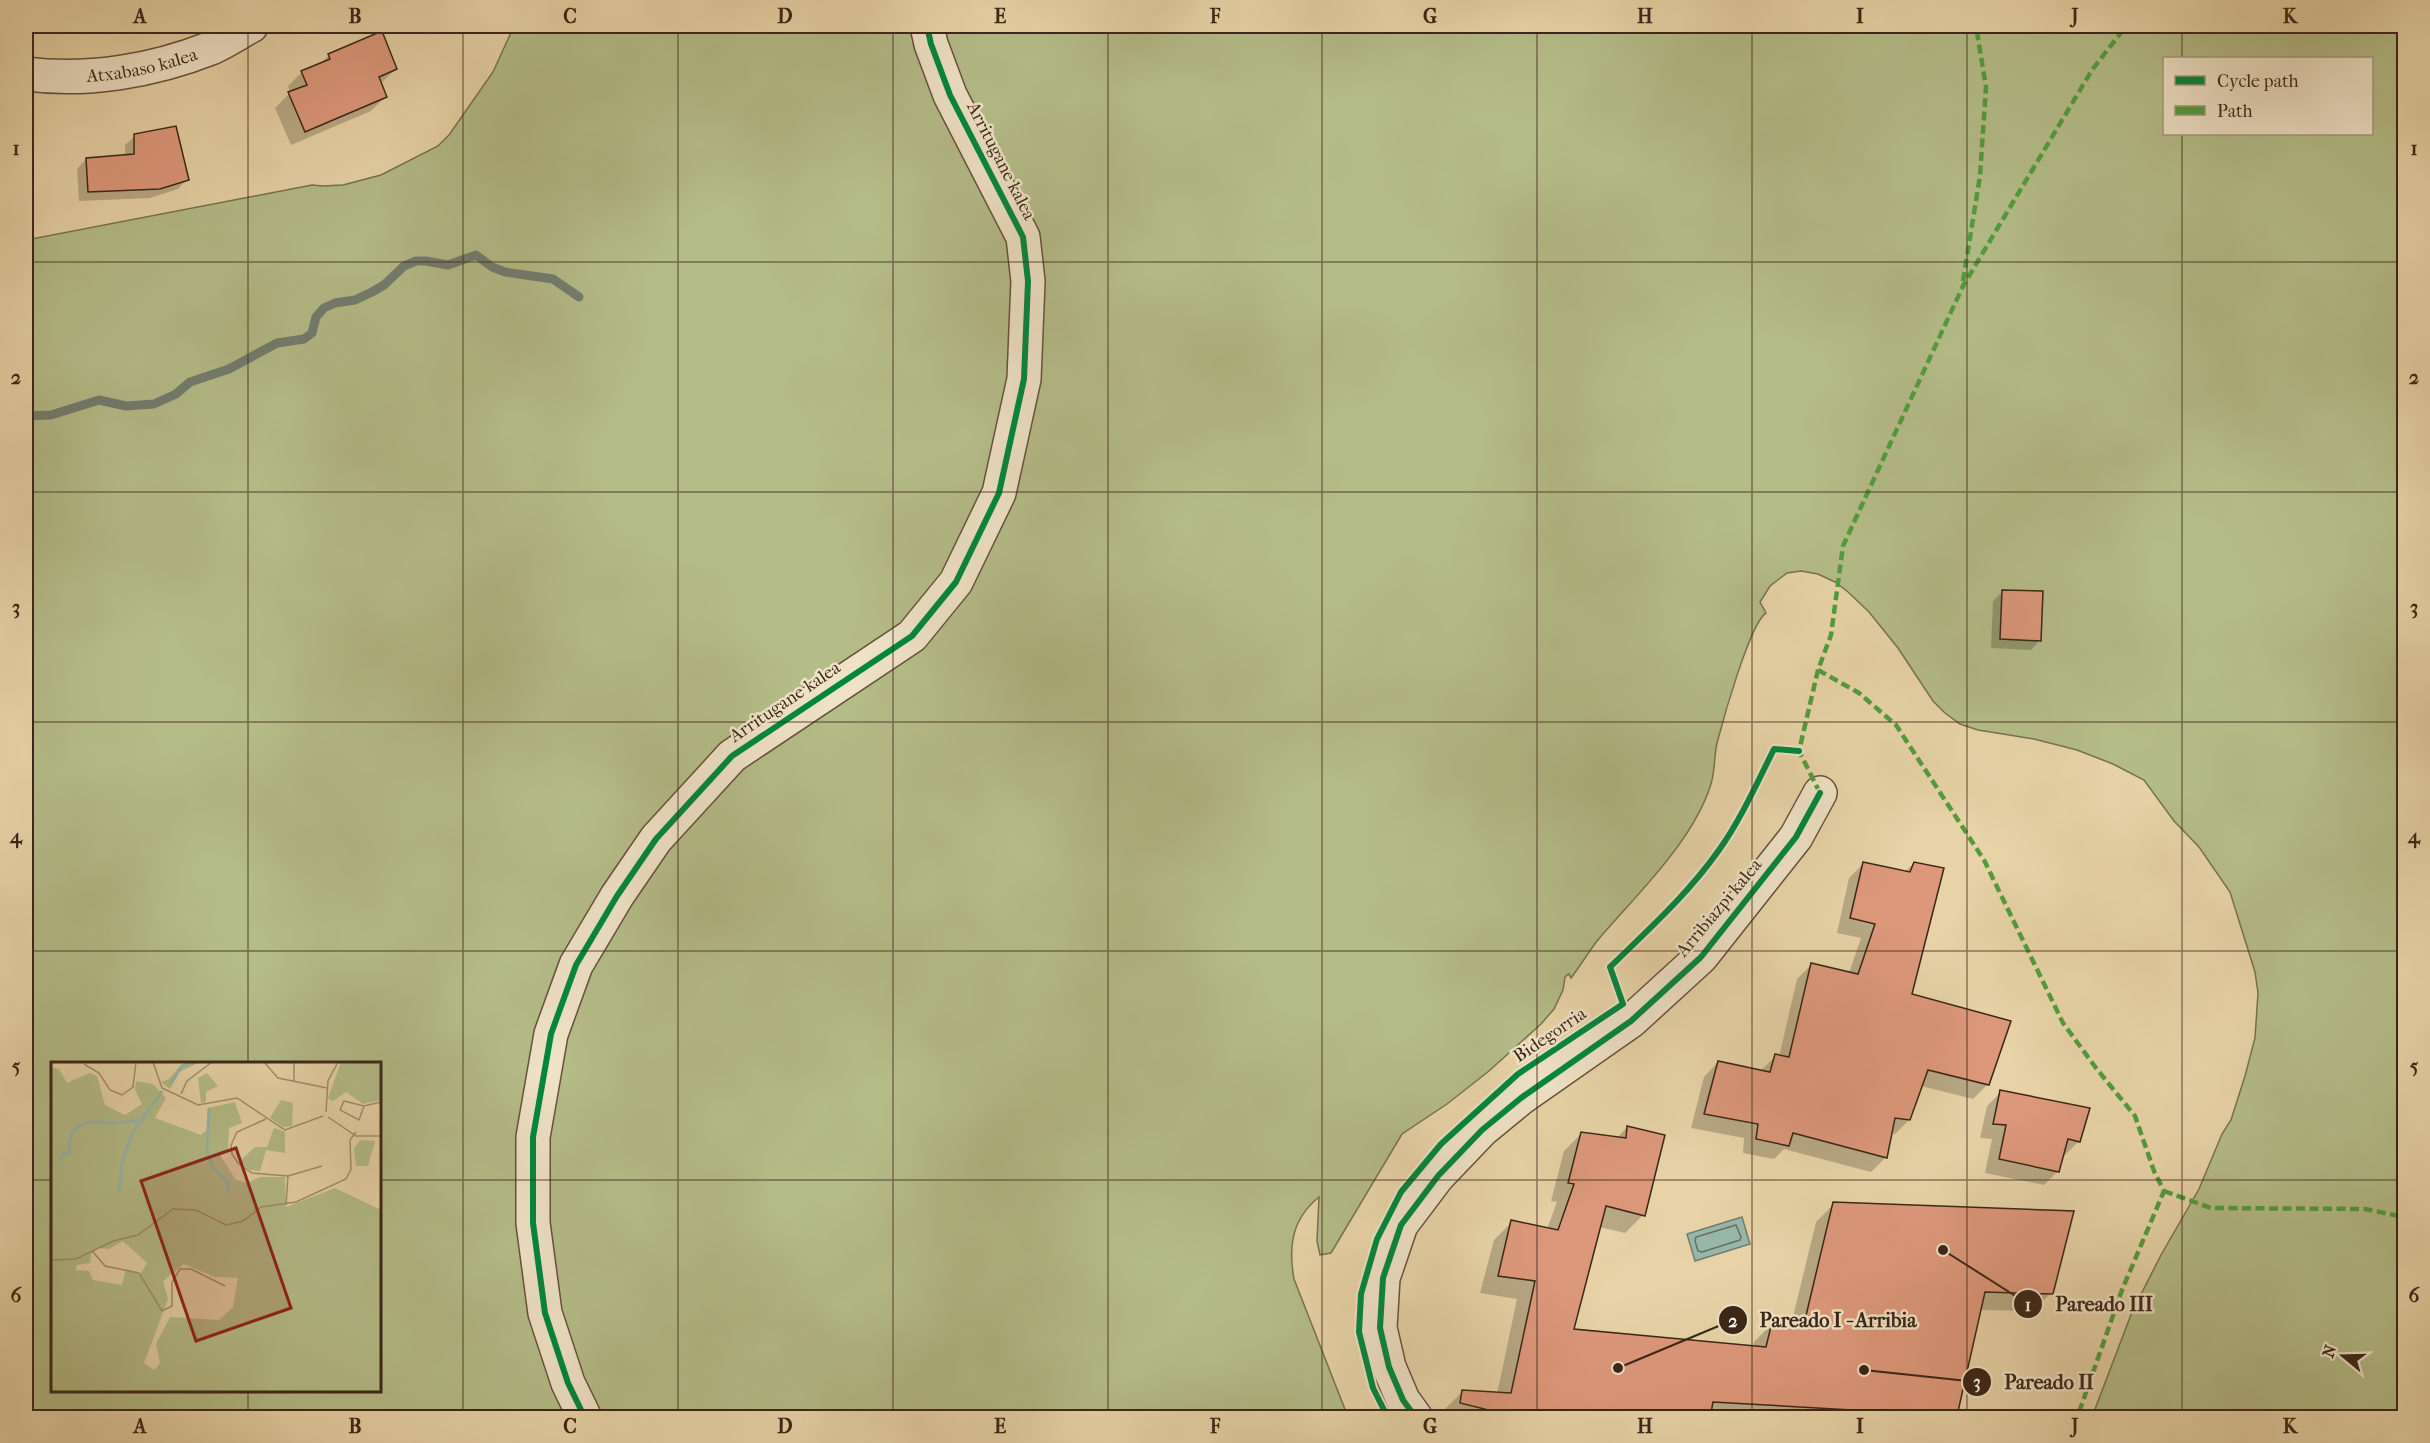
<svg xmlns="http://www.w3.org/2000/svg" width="2430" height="1443" font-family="'IM FELL French Canon',serif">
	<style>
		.green { fill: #b4bc88; stroke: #787150; stroke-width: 1.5; fill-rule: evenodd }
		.water { fill: #97b7ab; stroke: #727d70; stroke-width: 1.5 }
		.shadow { fill: #0003 }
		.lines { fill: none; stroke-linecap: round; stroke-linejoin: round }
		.shore { stroke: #696e62; stroke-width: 1.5 }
		.stream { stroke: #727d70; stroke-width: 9 }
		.building { fill: #dd987b; stroke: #3b2618; stroke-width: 1.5 }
		.minor-casing { stroke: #66513c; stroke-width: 36 }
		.minor { stroke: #efe2c6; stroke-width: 33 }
		.quiet { stroke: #529c3e; stroke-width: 4.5; stroke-dasharray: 9 4.5; stroke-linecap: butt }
		.cycleway-casing { stroke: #efe2c6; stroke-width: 10 }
		.cycleway { stroke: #00873e; stroke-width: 6 }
		.grid { fill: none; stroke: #3b2618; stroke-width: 1.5; stroke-opacity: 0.55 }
		.labels { text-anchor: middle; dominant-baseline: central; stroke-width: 5; stroke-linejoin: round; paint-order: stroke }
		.street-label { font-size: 18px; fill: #3b2618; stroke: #efe2c6 }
		.inset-river { fill: none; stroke: #97b7ab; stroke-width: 3 }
		.inset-road { fill: none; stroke: #a28e6e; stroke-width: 1.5 }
		.view { fill: #8f2418; fill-opacity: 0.15; stroke: #8f2418; stroke-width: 3 }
		.inset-edge { fill: none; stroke: #3b2618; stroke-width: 3 }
		.leader { fill: none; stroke: #3b2618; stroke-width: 2 }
		.callout-dot { fill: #3b2618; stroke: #efe2c6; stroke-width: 2 }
		.mark-label { font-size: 18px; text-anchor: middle; font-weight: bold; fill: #fff }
		.callout-label { font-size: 20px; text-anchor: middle; font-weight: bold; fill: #3b2618; stroke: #efe2c6; stroke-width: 5; stroke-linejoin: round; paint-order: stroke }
		.neatline { fill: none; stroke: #3b2618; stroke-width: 2 }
		.grid-label { font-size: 20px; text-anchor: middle; font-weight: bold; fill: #3b2618 }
	</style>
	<rect width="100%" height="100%" fill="#e7d3a7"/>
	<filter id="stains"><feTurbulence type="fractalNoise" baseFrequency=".00333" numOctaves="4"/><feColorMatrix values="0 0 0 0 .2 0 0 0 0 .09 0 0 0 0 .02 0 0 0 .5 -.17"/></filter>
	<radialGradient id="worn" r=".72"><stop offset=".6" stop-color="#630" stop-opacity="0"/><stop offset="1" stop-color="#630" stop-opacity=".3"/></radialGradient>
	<path class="green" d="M514,26h1890v1391h-312l40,-105 29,-57 38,-66 23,-55 9,-14 14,-44 10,-38 3,-45 -3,-21 -25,-80 -31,-45 -25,-26 -30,-41 -31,-16 -36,-14 -43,-11 -56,-9 -18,-6 -15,-11 -12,-12 -35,-53 -29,-36 -21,-20 -13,-10 -17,-8 -17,-3 -14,2 -17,13 -10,16 6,11c-16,10 -43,107 -49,130 -3,13 -2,28 -6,41 -18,58 -75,111 -114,157 -9,12 -17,25 -26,37l-2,-4 -4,3 -2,13 -9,19 -13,15 -52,47 -42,33 -45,30 -71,119 -11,2 -3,-14 2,-44c-27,22 -31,49 -25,82l54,138 -1322,1v-1178l286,-55 11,1 20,-1 38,-10 57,-29 11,-11 44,-63zM2164,58h208v76h-208zM52,1064h328v326h-328z"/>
	<path class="water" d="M1742,1217l8,27 -55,17 -8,-27z"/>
	<g class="shadow">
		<path d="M329,55l67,14 -16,15 5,13 -14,14 -80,34 -16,-37 15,-15 -2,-7 14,-14 17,-7z"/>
		<path d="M135,136l52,43 -9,10 -28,9 -71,3 -2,-32 9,-10 39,-3v-11z"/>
		<path d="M2003,591l37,49 -9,10 -40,-2 2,-47z"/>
		<path d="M1864,863l40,10 10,-10 -4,132 78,89 -15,15 -52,-13 -12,34 -14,14 -5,-1 -5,25 -14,14 -87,-23 -10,10 -31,-6 1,-15 -53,-10 13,-51 14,-15 43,8 15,-14 3,1 18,-78 15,-15 37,9 12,-35 -24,-5 12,-55z"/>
		<path d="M2001,1092l78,49 -14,14h-3l-4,16 -14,14 -59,-12 7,-34 -12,-1 7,-32z"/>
		<path d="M1627,1127l16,88 -18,18 -26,-6 -27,103 181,17 1,-5 18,-18 19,1 25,-103 18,-18 217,89 -18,18 -54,-1 -25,108h-511l1,-8 18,-18 35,2 20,-95 -37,-6 14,-53 18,-18 35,7 10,-27 -6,-1 13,-50 18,-18 34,6z"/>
	</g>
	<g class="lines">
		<path class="shore" d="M1736,1225l5,12 -1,3 -38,12 -4,-1 -3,-10 1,-4z"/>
		<path class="stream" d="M26,416l25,-1 48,-15 27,6 28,-2 22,-10 14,-12 39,-13 48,-26 27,-4 8,-6 4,-16 8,-9 11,-5 20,-3 17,-8 12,-7 20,-19 12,-5h10l22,4 28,-10 16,12 13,5 48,7 26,18"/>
	</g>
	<g class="building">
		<path d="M382,31l15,38 -18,8 8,20 -82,35 -17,-40 19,-7 -6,-14 29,-12 -2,-5z"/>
		<path d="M176,126l13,54 -29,9 -72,3 -2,-34 48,-4v-20z"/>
		<path d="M2002,590l41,1 -2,50 -41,-2z"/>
		<path d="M1863,862l47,10 4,-10 30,6 -32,126 99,27 -22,64 -61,-15 -18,50 -15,-2 -8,40 -94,-25 -4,13 -33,-7 2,-15 -54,-10 14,-53 52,11 5,-18 14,3 22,-94 47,11 17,-50 -25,-6z"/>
		<path d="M2000,1090l90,18 -10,34 -12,-3 -9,33 -60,-13 7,-34 -13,-1z"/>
		<path d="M1627,1126l38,9 -20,81 -39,-10 -32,123 192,18 6,-25 32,2 29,-122 241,9 -21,83 -68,-2 -28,124 -244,-14 -3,16h-43l-28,-6 -2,6h-116l-61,-15 2,-13 49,3 24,-112 -37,-5 13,-56 47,10 16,-46 -6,-1 13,-51 45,6z"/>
	</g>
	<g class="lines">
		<defs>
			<g id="minor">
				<path id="s1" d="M26,74c61,8 127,-3 185,-26 14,-6 27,-15 40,-22"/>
				<path d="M585,1418l-17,-35 -23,-70 -12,-90v-86l18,-103 25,-69 41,-69 39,-57 76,-83 180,-120 44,-54 43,-89 25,-114 4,-98 -5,-44 -73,-142 -19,-51 -4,-18"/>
				<path d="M1416,1418l-13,-18 -14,-33 -9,-39 3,-50 18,-53 37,-49 44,-46 39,-32 110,-77 70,-64 95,-120 24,-44"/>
			</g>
		</defs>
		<use href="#minor" class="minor-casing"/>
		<use href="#minor" class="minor"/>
		<g class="quiet">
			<path d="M1963,281l17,-105 6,-89 -10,-61"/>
			<path d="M1818,670l41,23 37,32 88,135 79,163 33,45 39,48 19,55 10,20 -42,99 -45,128"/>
			<path d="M1820,793l-21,-42 19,-81 13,-35 12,-89 120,-260 129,-216 34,-44"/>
			<path d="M2164,1191l47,17 154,1 39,8"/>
		</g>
		<defs>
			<g id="cycleway">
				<path d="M585,1418l-17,-35 -23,-70 -12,-90v-86l18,-103 25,-69 41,-69 39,-57 76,-83 180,-120 44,-54 43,-89 25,-114 4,-98 -5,-44 -73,-142 -19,-51 -4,-18"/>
				<path d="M1388,1418l-15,-30 -14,-56 2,-38 16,-55 24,-47 40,-48 77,-70 105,-70 -13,-37c39,-38 78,-73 109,-117 22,-31 38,-67 55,-101l25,2"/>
				<path d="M1416,1418l-13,-18 -14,-33 -9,-39 3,-50 18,-53 37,-49 44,-46 39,-32 110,-77 70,-64 95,-120 24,-44"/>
			</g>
		</defs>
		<use href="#cycleway" class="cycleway-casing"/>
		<use href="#cycleway" class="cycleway"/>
	</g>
	<path class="grid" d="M248,26v1038M463,26v1392M678,26v1392M893,26v1392M1108,26v1392M1322,26v1392M1537,26v1392M1752,26v1392M1967,26v1392M2182,26v32M2182,134v1284M26,262h2378M26,492h2378M26,722h2378M26,951h2378M26,1180h26M380,1180h2024M248,1390v28"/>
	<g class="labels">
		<g class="street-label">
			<text stroke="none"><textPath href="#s1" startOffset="117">Atxabaso kalea</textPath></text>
			<text transform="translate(1001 161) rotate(63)">Arritugane kalea</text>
			<text transform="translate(785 702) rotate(-34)">Arritugane kalea</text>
			<text transform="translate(1719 908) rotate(-50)">Arribiazpi kalea</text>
			<text transform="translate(1550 1035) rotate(-34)">Bidegorria</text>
		</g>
	</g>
	<g transform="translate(51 1062)">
		<rect width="330" height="330" fill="#e7d3a7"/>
		<path d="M149,0l-21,10 -9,17 -9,-7 8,-3 13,-15zM290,0h40v38l-18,4 -17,-12 -13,9 -5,-3zM0,5l8,2 8,14 23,-10 7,3 8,29 20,10 17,-11 -7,-14 1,-9 17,3 13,14 -11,20 46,17 7,-6v-21l27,-6 7,21 -13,5 -1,24 -8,3 16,25 11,3 13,-6h25l1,30 49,-19 46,22v182h-330zM72,179l24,22 -7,12 -14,-6 -4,16 -29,-5 -4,-9 -13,-1 1,-5 13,-2 1,-9 7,-6 11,1zM135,200l-2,2 31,13 23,1 -5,29 -14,13 -49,-3 -14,27 4,19 -6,7 -10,-7 24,-64 -5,-18zM156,11l11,13 -12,6v10l-5,1 -3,-25zM230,38l12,3 -1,23 -9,1 -13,-9zM223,66l11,4v21l-19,-3 -6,21 -10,-1 -11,-8 16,-15h12zM309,78l15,1 -7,25h-12l-2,-17z" fill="#b4bc88" fill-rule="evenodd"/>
		<path class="inset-river" d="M119,23l11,-18 10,-5M158,46l-2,44 6,16 15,14 1,11M68,61l20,-3M9,99l2,-6 7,-2 2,-18 6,-8 11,-5 29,1M68,130l3,-29 10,-29 30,-43"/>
		<path class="inset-road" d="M102,0l9,26 36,17 39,-7 48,32 38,-14M213,0l14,16 49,10M33,2l15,9 11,17 12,5 11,-8 3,-25M243,19v-19M130,32l6,-13 25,-19M313,44l-5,14 -19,-10 4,-9 20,5 17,-4M275,50l2,-31 10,-19M277,55l28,19h25M215,57l-29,13 -6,13 1,9 6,9 14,10 36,3 -2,29M237,114l34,-10M42,190l12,14 34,7 23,38 10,-5v-24l8,-13h11l34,17M0,198l25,-1 37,-18 25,-6 35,-26 23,1 30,15 17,-4 18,-14 35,-5 50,-23 5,-10 -1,-29 6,-8"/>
		<path class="view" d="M185,86l55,160 -95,33 -55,-160z"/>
		<rect width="330" height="330" class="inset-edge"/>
	</g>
	<path class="leader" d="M1943 1250L2028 1304M1618 1368L1733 1320M1864 1370L1977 1382"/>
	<g class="callout-dot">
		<circle cx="1943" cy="1250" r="6"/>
		<circle cx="1618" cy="1368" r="6"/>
		<circle cx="1864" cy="1370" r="6"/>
		<circle cx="2028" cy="1304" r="15"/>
		<circle cx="1733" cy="1320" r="15"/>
		<circle cx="1977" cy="1382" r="15"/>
	</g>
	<g class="mark-label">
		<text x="2028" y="1311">1</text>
		<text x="1733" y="1327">2</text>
		<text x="1977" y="1388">3</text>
	</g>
	<g class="callout-label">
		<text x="2104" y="1311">Pareado III</text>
		<text x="1838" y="1327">Pareado I - Arribia</text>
		<text x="2049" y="1389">Pareado II</text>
	</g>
	<rect width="2430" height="1443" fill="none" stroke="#e7d3a7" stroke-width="66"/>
	<rect x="2163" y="57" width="210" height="78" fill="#efe2c6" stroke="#a79780" stroke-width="1.5"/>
	<rect x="2175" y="76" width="30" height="9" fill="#00873e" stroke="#a79780" stroke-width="1.5"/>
	<text x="2217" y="87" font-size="18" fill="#3b2618">Cycle path</text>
	<rect x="2175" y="106" width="30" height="9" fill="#529c3e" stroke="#a79780" stroke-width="1.5"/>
	<text x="2217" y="117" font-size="18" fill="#3b2618">Path</text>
	<g transform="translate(2343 1356) rotate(289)" stroke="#efe2c6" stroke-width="4.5" paint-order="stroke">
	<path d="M0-4.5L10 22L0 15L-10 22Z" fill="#3b2618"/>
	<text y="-9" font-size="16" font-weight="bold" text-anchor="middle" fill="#3b2618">N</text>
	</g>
	<rect x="33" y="33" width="2364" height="1377" class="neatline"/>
	<g class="grid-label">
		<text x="140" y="23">A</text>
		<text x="355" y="23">B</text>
		<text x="570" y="23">C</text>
		<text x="785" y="23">D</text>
		<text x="1000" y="23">E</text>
		<text x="1215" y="23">F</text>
		<text x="1430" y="23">G</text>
		<text x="1645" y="23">H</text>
		<text x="1860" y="23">I</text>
		<text x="2075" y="23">J</text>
		<text x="2290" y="23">K</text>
		<text x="16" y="155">1</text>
		<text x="2414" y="155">1</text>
		<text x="16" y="384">2</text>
		<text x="2414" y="384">2</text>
		<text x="16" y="614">3</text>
		<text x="2414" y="614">3</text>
		<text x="16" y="843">4</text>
		<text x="2414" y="843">4</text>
		<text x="16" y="1073">5</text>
		<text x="2414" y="1073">5</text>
		<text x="16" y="1302">6</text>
		<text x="2414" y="1302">6</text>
		<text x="140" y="1433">A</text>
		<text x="355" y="1433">B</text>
		<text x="570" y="1433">C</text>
		<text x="785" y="1433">D</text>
		<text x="1000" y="1433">E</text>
		<text x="1215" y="1433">F</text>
		<text x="1430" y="1433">G</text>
		<text x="1645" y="1433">H</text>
		<text x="1860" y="1433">I</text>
		<text x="2075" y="1433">J</text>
		<text x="2290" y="1433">K</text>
	</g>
	<rect width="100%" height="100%" filter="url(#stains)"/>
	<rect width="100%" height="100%" fill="url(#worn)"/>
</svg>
